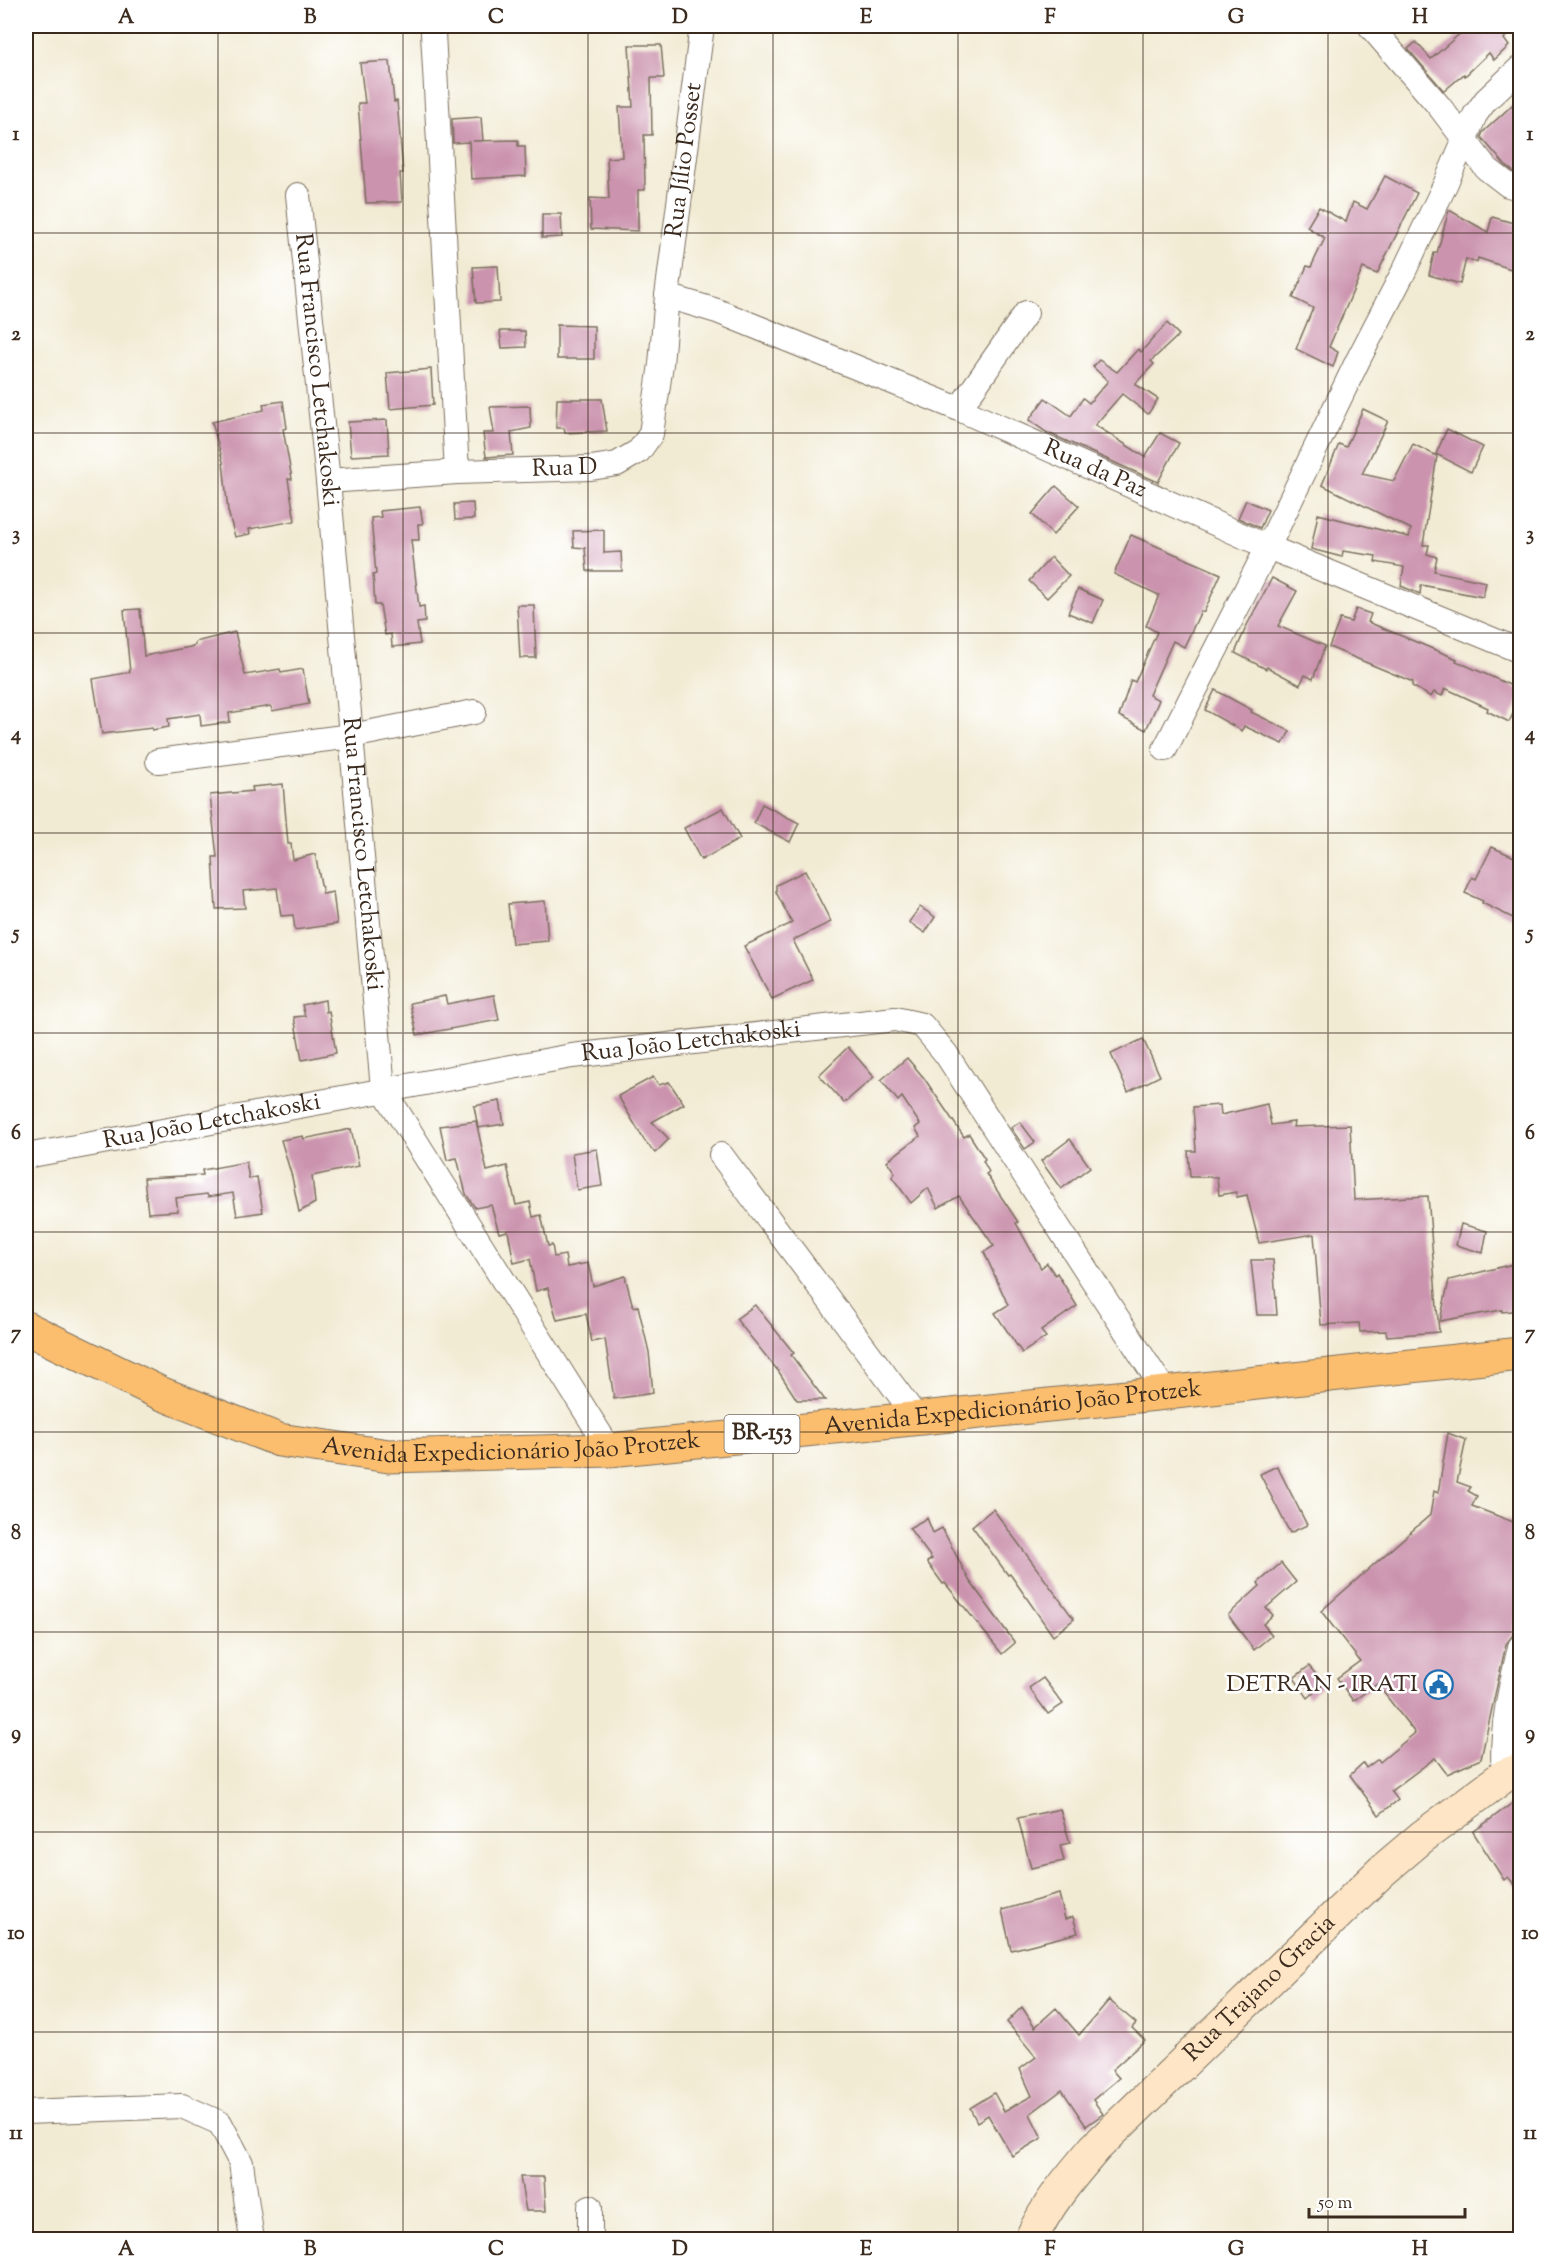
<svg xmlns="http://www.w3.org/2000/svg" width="1546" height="2265" font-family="'Sorts Mill Goudy',serif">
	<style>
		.building { fill: #cb93ad }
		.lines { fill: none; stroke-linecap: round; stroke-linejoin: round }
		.minor-casing { stroke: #7b6e5e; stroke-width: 26 }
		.secondary-casing { stroke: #7b6e5e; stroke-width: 35 }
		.trunk-casing { stroke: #7b6e5e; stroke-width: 35 }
		.minor { stroke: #fff; stroke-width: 24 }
		.secondary { stroke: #fde5c5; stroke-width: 33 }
		.trunk { stroke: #fbbe6e; stroke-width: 33 }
		.grid { fill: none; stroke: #3b2a1e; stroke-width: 1.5; stroke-opacity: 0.55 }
		.labels { text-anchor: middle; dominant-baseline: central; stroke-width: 5; stroke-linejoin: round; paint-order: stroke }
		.shield { fill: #fff; stroke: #766a62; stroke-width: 1.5 }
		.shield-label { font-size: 22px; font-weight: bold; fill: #3b2a1e }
		.street-label { font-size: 24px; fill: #3b2a1e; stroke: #fff }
		.poi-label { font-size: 24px; fill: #3b2a1e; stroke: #fff; text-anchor: end }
		.neatline { fill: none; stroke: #3b2a1e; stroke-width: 2 }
		.grid-label { font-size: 20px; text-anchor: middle; font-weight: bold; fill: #3b2a1e }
	</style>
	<rect width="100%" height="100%" fill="#fff"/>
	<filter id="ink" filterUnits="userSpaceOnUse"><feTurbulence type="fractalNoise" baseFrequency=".0167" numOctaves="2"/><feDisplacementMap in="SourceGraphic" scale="12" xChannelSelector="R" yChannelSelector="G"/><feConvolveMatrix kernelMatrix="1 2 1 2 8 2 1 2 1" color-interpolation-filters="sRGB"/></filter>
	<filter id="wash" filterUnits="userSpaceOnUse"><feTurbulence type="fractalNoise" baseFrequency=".008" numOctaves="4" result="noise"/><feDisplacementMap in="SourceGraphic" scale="24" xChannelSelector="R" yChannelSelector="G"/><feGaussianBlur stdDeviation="1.35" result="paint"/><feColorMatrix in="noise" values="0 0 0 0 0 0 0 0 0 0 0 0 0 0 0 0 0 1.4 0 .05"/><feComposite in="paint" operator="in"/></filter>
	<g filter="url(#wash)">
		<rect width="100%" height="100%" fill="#f2ebd4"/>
		<g id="blocks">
			<g class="building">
				<path d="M1475,26h25l7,8 -3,5 5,7 -15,14 -5,-7 -24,23 -1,-2 -20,17 -36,-42 8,-7 15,17 33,-29 3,3z"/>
				<path d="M629,45h32l3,33h-13l1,57h-8l1,55h-7v41l-47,-2 -1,-31 19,1 -2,-41 15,-1 -3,-50h14z"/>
				<path d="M390,61l4,41 3,-1 6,72h-3l2,29 -36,1 -8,-100h7l-5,-40z"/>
				<path d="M1521,97v76l-7,-1 -9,-7 -24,-28 2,-5z"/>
				<path d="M481,117l2,24h-10l45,-1v6h7l1,30 -55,3 -2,-37 -16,1 -1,-24z"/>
				<path d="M1385,176l32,17 -40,81 -14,-6 -34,79 9,5 -5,15 -37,-18 17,-41 -20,-10 14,-32 4,1 14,-29 -18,-11 12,-20 27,15 7,-20 14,7z"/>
				<path d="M1449,210l39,22 4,-15 29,8v41l-8,-2 -2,5 -33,-11 -1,4 -11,-3 -6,25 -31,-9 5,-22h3z"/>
				<path d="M542,214h19l1,23 -20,1z"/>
				<path d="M498,266l2,36 -24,1 -3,-36z"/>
				<path d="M1167,323l12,12 -28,26 3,3 -19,20 23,15 -10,15 -26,-20 -27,31 50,32 15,-24 19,10 -21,39 -112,-50 -17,-12 16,-22 26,18 12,-18 6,5 19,-22 -15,-14 6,-7 18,12 21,-23 3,3z"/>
				<path d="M557,325l37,1v33h-37z"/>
				<path d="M500,331h25l1,16 -24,1z"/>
				<path d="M431,369l2,36 -43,4 -3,-36z"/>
				<path d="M557,399h45l5,32 -42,2 -1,-5h-8z"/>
				<path d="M283,401l4,27 -4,1 9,50h-4l7,42 -46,8 1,5 -15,3 -7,-26 -5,-49 -11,-40 52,-12 -1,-6z"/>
				<path d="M530,406l1,22 -20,4 2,23 -27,2 -3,-24h11l-4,-26z"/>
				<path d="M1363,409l25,12 -26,53 32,7 19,-37 24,12 -14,89h6l-2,9 10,3 -3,14 52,11 -3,15 -62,-12 -1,9 -19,-8 3,-19 -29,-5 1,-6 -33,-5 -1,6 -31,-8 7,-35 91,23 2,-8 -89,-44 17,-41 7,3z"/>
				<path d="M387,420l2,34 -38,2 -3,-34z"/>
				<path d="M1447,429l36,18 -12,25 -35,-18z"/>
				<path d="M1056,486l23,20 -26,29 -21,-21z"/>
				<path d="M1246,500l22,10 -8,18 -22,-10z"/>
				<path d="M473,503l1,16 -19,1 -1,-16z"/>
				<path d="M420,507l3,17h-5l1,16h-8l8,67 5,-1 1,16 -8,1 3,21 -28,3 -1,-13 -6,1 -5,-30h-5l-2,-30 3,-1 -5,-56 10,-1 -1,-6z"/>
				<path d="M604,530v23l17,-1 1,19h-35l-2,-23 -11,-1 -1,-16z"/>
				<path d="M1131,535l90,39 -17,38 -3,-1 -17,36 -11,-6 -24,54 10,5 -13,30 -27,-14 12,-36 4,2 22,-50 -11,-6 13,-31 -45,-21z"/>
				<path d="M1051,557l18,19 -22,22 -18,-17z"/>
				<path d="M1272,578l25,13 -19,35 47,20 -12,33 -8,-4 -5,10 -33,-18 -1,2 -31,-16 12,-28z"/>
				<path d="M1078,589l25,11 -10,23 -25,-10z"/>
				<path d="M517,605h17l2,53h-16z"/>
				<path d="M140,609l4,47 46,-9 5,-2v-3l40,-10 10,43 35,-6 1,4 22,-4 6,35 -37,7 -1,-5 -42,7 1,9 -29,4 -1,-12 -32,5 1,8 -17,3v-2l-50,6 -9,-55 37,-7 -6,-62z"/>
				<path d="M1356,609l15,5 -3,8 89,37 -1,2 65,29v7l-12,25 -22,-11 1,-3 -43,-20 -3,8 -8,-4 -3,5 -19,-11 1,-4 -84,-35 11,-28 11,3z"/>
				<path d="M1215,690l37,20 -1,2 39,19 -7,13 -39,-18 -2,5 -37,-21z"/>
				<path d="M283,784l5,60h3l2,16 22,-6 8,40 10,-2 4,32 -42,6 -2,-15 -12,1 -4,-28 -34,3 2,17 -29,1 -3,-52h4l-7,-62 43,-4 -1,-4z"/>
				<path d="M762,804l37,19 -9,19 -36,-19z"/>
				<path d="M723,808l17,31 -39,21 -17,-32z"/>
				<path d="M1492,847l29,13v46l-6,13 -33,-16 1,-2 -18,-8 7,-16 4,2z"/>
				<path d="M805,871l26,51 -38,18 20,40 -41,19 -28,-53 48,-23 -16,-31v-7z"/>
				<path d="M545,901l3,40 -36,3 -4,-40z"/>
				<path d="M920,907l15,10 -10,16 -16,-11z"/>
				<path d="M494,995l5,25 -82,15 -7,-32 35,-7 2,8z"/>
				<path d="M325,1000l1,12 3,-1 7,42 -34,7 -8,-43 11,-1 -3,-11z"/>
				<path d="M1143,1039l17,37 -32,16 -17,-38z"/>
				<path d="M848,1047l26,30 -30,26 -25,-28z"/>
				<path d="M907,1058l17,20 40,59 5,-3 16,25 -2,2 6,11 -3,2 32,48 -2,1 25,45 6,-5 8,12 2,-2 20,33 -36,25 5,6 -24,16 -27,-40 13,-8 -24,-53 10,-6 -35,-50 -21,12 -10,-20 -17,15 -19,-26 3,-4 -8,-12 33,-25 -5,-8 5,-4 -18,-27 -4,4 -17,-21z"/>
				<path d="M653,1077l6,8 10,-3 15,22 -32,18 17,17 -14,14 -11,-13 -26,-44z"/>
				<path d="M500,1101l4,23 -26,4 -4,-22z"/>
				<path d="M1267,1104l4,21 23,-3 -1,5 57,-2 4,75 74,-4 11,136 -52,4 -1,-5 -26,1 -1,-9 -38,2 -7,-91 -55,9 -12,-48 -10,2 -1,-5 -17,3 -2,-18h-27l-2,-26h8l-3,-44 27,-2 1,10z"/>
				<path d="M476,1121l11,50 20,-5 9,39 14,-3 3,15 8,-2 7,31 4,-1 2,12 11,-2 2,12 21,-4 5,23 32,-10 8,31 5,-1 11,46 4,41 -39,6 -9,-60 -13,3 -6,-28 -29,6 -9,-32 -12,3 -6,-32 -16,4 -6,-32 -9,2 -8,-28 -16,3 -9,-14 -9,-36 -10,2 -7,-34z"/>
				<path d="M1020,1122l15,20 -10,7 -14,-21z"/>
				<path d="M351,1129l8,37 -47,10 3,27 -16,9 -7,-35 -11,-37 22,-4 1,3z"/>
				<path d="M1070,1139l20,28 -29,22 -20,-28z"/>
				<path d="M597,1149l5,37 -25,4 -5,-37z"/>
				<path d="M246,1162l3,17 8,-2 6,35 -26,4 -4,-23 -25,4 -1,-3 -31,4 2,13 -30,2 -4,-35 59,-3 -1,-5z"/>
				<path d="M1461,1224l26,7 -4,22 -27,-8z"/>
				<path d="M1251,1260h22l4,55h-20z"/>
				<path d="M1517,1263l4,20v27l-19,2v-2l-62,11 9,-41z"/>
				<path d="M755,1305l39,48 -3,2 34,45h-28l-18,-28 -43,-53z"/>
				<path d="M1448,1433l18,7 -9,42 14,5 -3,4 9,5 -5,10 49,19v81l-8,29 -7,9 -25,115 -34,15 -12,-16 -44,33 7,9 -19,15 -29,-40 13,-12 3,5 12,-9 2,3 35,-29 -38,-49 -24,17 -16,-23 23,-17 -39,-50 109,-96 4,-24 4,2z"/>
				<path d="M1277,1466l30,59 -17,8 -30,-59z"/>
				<path d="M993,1509l81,110 -21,17 -43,-62 -2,1 -36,-49z"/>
				<path d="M927,1518l6,15 9,-5 27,52 46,63 -13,11 -57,-71 -2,1 -16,-22 5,-3 -23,-31z"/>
				<path d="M1281,1563l15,19 -30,26 7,7 -10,9 9,11 -18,15 -26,-35 32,-29 -2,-3z"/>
				<path d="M1309,1666l15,18 -16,14 -14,-20z"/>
				<path d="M1043,1678l20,26 -15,10 -19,-26z"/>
				<path d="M1521,1797v95l-13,-15 -4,3 -31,-48z"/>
				<path d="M1060,1809l10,34 -10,2 4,16 -33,7 -13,-50z"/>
				<path d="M1059,1894l6,25 8,-2 5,16 -67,17 -9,-40z"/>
				<path d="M1109,2000l27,23 -4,5 13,12 -33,30 7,8 -26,22 10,14 -17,12 -24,-36 -32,24 12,24 -30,18 -24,-41 -11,7 -7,-14 24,-15 10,18 28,-15 -12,-27 16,-12 -29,-35 15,-15 13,20 21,-19 23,27z"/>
				<path d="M520,2177h24l2,34h-20z"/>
			</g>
		</g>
	</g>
	<g filter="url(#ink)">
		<use href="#blocks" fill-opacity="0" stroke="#7b6e5e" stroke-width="1.5"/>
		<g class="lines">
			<defs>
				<g id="minor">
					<path d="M1370,26l69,80 47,62 22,17 12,3"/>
					<path d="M433,33l24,439"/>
					<path id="s1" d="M298,195l30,286 55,608 227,361"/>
					<path id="s2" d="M667,296l50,15 242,98 309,138 252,104"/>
					<path d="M959,409l67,-96"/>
					<path id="s3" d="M328,481l129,-9 134,-4 26,-4 22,-13 12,-17 10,-70 6,-68 35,-270"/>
					<path d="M1165,749l103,-202 90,-187 46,-89 41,-86 30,-70 11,-15 34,-32"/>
					<path d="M158,761l193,-25 123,-24"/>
					<path d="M721,1155l196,263"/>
					<path id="s4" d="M26,1156l546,-100 323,-37 27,6 24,29 220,339"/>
					<path d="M1504,1776c-4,-45 6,-86 16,-129"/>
					<path d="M26,2112l156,-6 38,17 21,40 11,77"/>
					<path d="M590,2207v33"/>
				</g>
				<g id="secondary">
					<path id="s5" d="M1031,2240c15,-35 40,-64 64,-92l287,-277 40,-34 82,-61 16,-6"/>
				</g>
				<g id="trunk">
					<path id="s6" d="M26,1328l134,65 119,47 110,16 221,-6 556,-57 354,-39"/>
				</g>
			</defs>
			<use href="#minor" class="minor-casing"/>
			<use href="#secondary" class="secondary-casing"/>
			<use href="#trunk" class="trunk-casing"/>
			<use href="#minor" class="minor"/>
			<use href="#secondary" class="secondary"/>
			<use href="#trunk" class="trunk"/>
		</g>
	</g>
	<path class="grid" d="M218,26v2214M403,26v2214M588,26v2214M773,26v2214M958,26v2214M1143,26v2214M1328,26v2214M26,233h1494M26,433h1494M26,633h1494M26,833h1494M26,1033h1494M26,1232h1494M26,1432h1494M26,1632h1494M26,1832h1494M26,2032h1494"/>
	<defs>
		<symbol id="civic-ring" viewBox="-11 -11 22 22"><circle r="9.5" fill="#fff" stroke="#1f6fb2" stroke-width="1.5"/><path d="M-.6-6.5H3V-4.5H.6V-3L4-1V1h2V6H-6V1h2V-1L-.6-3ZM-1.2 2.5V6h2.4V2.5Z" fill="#1f6fb2"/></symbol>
	</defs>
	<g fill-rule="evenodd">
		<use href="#civic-ring" x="1422" y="1668" width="33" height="33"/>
	</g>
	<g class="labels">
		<rect class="shield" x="724.5" y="1415" width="75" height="38" rx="4.5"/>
		<g class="shield-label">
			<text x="762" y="1434">BR-153</text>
		</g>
		<g class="street-label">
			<text stroke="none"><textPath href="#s3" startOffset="612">Rua Jílio Posset</textPath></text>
			<text stroke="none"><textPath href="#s1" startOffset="176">Rua Francisco Letchakoski</textPath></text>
			<text stroke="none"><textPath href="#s3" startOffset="237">Rua D</textPath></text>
			<text stroke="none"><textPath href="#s2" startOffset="462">Rua da Paz</textPath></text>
			<text stroke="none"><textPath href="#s1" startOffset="662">Rua Francisco Letchakoski</textPath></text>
			<text stroke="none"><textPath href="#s4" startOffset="675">Rua João Letchakoski</textPath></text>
			<text stroke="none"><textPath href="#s4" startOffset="189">Rua João Letchakoski</textPath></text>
			<text stroke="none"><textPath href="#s6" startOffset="1014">Avenida Expedicionário João Protzek</textPath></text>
			<text stroke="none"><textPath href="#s6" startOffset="510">Avenida Expedicionário João Protzek</textPath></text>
			<text stroke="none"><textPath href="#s5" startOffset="342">Rua Trajano Gracia</textPath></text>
		</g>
		<g class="poi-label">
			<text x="1418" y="1685">DETRAN - IRATI</text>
		</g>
	</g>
	<rect width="1546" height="2265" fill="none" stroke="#fff" stroke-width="66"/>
	<path d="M1309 2208v9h156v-9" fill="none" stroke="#3b2a1e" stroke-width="3"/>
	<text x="1318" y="2208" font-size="18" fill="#3b2a1e" stroke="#ffffff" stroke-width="4.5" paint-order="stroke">50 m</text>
	<rect x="33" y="33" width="1480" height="2199" class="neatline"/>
	<g class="grid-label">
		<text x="126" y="23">A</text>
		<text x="310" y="23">B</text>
		<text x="496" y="23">C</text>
		<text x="680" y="23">D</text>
		<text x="866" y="23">E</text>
		<text x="1050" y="23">F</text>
		<text x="1236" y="23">G</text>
		<text x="1420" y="23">H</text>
		<text x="16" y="140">1</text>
		<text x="1530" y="140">1</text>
		<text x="16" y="340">2</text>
		<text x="1530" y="340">2</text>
		<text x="16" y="540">3</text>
		<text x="1530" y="540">3</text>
		<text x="16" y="740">4</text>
		<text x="1530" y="740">4</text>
		<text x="16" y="939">5</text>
		<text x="1530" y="939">5</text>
		<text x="16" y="1139">6</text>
		<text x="1530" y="1139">6</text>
		<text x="16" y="1339">7</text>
		<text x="1530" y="1339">7</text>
		<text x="16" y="1539">8</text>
		<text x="1530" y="1539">8</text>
		<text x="16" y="1739">9</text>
		<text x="1530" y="1739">9</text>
		<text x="16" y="1939">10</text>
		<text x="1530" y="1939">10</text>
		<text x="16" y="2139">11</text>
		<text x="1530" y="2139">11</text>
		<text x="126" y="2255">A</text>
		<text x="310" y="2255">B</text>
		<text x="496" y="2255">C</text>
		<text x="680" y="2255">D</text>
		<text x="866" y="2255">E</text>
		<text x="1050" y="2255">F</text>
		<text x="1236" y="2255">G</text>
		<text x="1420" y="2255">H</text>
	</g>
</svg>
